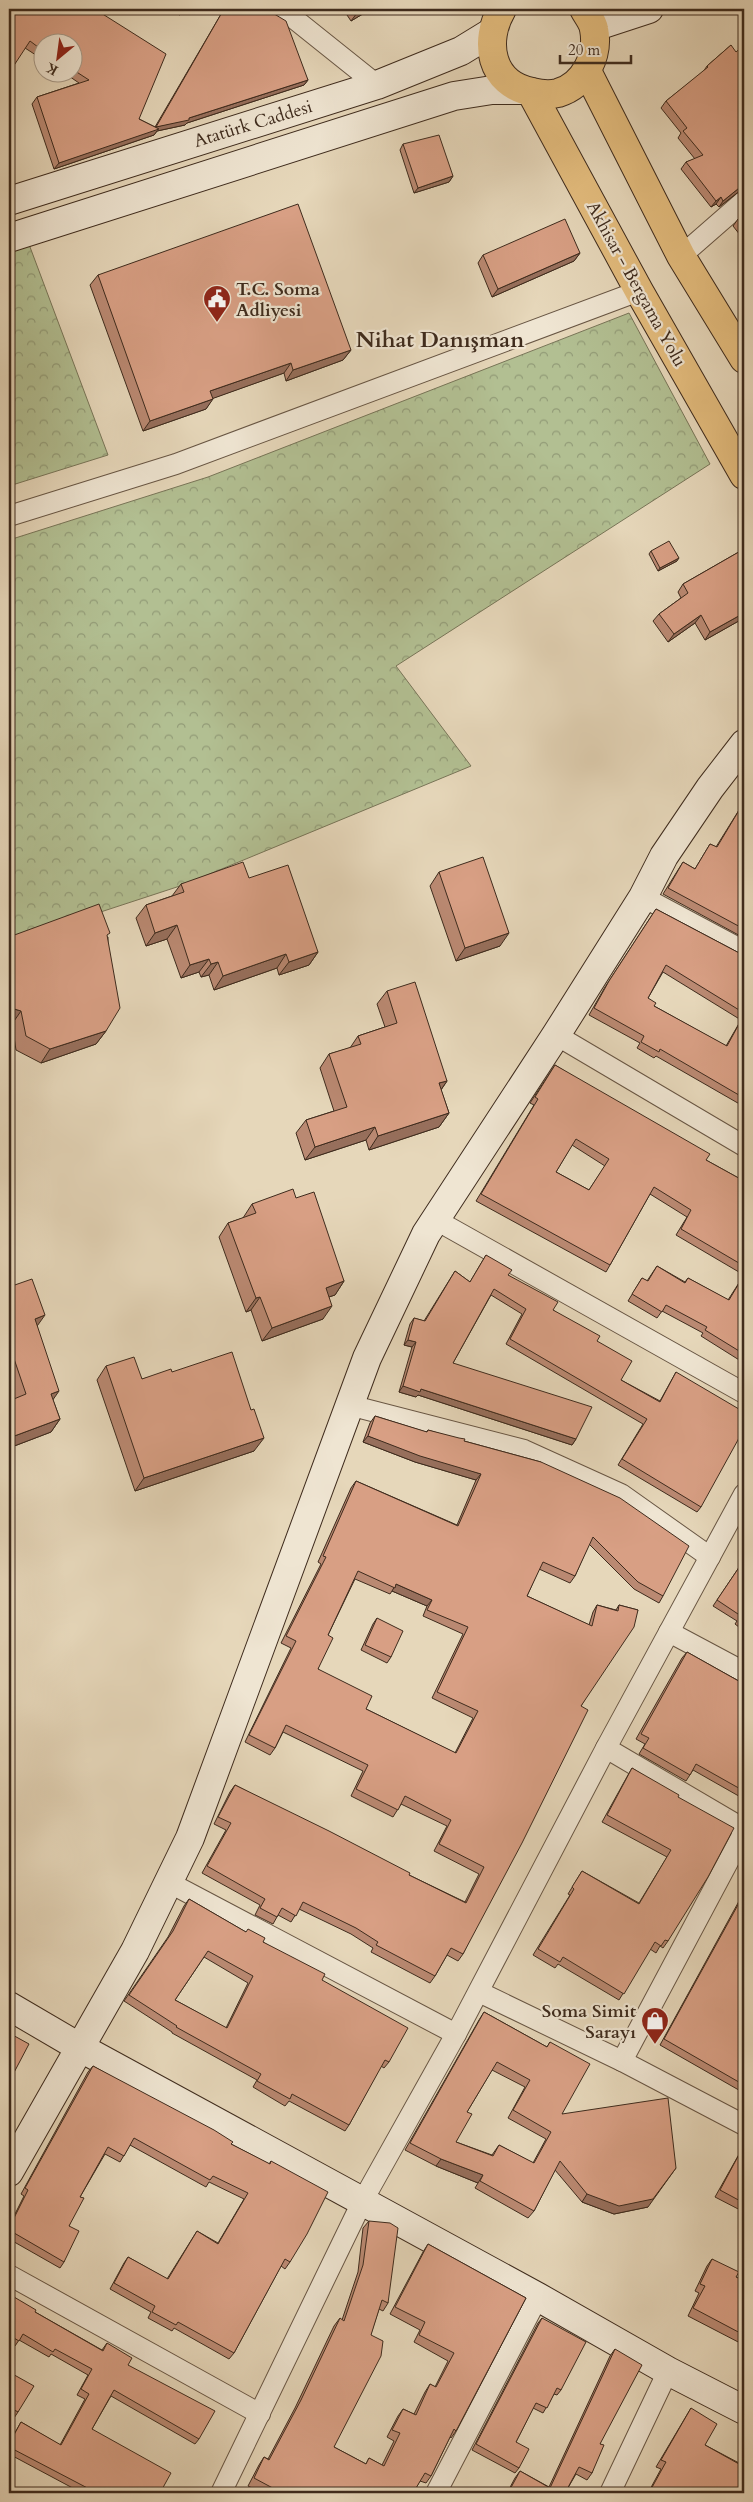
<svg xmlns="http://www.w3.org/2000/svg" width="753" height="2502" font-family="Cardo,serif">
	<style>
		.park { fill: url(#park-crowns); stroke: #787558 }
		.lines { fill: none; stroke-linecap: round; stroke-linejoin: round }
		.street-casing { stroke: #685644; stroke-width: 22 }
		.secondary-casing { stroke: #3e2b1d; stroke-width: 30 }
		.primary-casing { stroke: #3e2b1d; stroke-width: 30 }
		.street { stroke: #efe5d2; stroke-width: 20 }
		.secondary { stroke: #efe5d2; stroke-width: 28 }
		.primary { stroke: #e3bc7d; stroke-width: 28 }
		.wall { fill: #ba8972; stroke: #3e2b1d; fill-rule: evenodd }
		.shaded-wall { fill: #976f5c; stroke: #3e2b1d }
		.building { fill: #d89f84; stroke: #3e2b1d; fill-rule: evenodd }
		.labels { text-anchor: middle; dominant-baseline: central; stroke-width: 4.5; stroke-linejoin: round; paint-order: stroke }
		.street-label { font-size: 18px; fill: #3e2b1d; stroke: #efe5d2 }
		.poi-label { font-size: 18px; font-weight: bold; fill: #3e2b1d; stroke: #efe5d2; text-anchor: start }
		.district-label { font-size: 22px; font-weight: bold; fill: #3e2b1d; stroke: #efe5d2 }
	</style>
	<defs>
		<pattern id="park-crowns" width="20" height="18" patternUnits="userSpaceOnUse" patternTransform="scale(1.25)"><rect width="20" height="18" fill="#b2bf92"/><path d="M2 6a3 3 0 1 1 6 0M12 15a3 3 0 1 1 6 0" fill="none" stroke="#929b77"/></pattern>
	</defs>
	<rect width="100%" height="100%" fill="#e6d7ba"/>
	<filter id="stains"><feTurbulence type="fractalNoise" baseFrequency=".004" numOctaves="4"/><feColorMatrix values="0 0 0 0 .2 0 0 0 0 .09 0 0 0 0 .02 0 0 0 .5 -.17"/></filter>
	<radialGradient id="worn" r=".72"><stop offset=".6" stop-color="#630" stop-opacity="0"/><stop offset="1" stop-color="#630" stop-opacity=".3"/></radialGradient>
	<g class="park">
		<path d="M27,239l81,216 -99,31v-241z"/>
		<path d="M629,313l81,151 -314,202 75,100 -288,119 -174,57v-402l199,-63z"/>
	</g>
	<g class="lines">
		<defs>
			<g id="street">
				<path d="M282,9l95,76"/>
				<path d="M681,256l63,-55"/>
				<path d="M9,516l167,-52 463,-173"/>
				<path d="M643,897l101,54"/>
				<path d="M556,1035l188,111"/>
				<path d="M436,1220l308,173"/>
				<path d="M349,1405l175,45 97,44 89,63"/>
				<path d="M669,1632l75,40"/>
				<path d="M606,1748l138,81"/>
				<path d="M168,1882l288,152"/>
				<path d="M479,1992l143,69 122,64"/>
				<path d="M622,2061l122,-229"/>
				<path d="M9,2275l251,139"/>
				<path d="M221,2493l141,-291 94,-168 150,-286 138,-254"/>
				<path d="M436,2493l102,-196"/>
				<path d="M610,2493l58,-122"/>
			</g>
			<g id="secondary">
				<path d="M594,27l55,-18"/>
				<path d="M9,201l368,-116 84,-34 31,-19"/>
				<path d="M9,238l445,-142 38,-6h30"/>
				<path d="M9,2006l70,41 459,250 130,74 76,39"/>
				<path d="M9,2172l126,-221 55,-113 177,-480 59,-124 130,-199 87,-138 21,-41 46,-68 34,-44"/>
			</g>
			<g id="primary">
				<path d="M502,9c-19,32 -12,75 30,83 8,2 18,3 26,1 27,-8 41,-38 36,-64 -1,-7 -7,-14 -10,-20"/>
				<path d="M587,71l94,185 63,103"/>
				<path d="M531,92l108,199 105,184"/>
			</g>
		</defs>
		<use href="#street" class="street-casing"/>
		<use href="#secondary" class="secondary-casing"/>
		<use href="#primary" class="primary-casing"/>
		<use href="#street" class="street"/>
		<use href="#secondary" class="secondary"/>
		<use href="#primary" class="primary"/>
	</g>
	<g class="wall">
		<path d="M9,9l92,4 38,106 16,8 69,-118h42l42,71 -4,5 -117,38 -2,2 -28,6 -3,4 -100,34 -22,-65 5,-7 42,-14 -16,-11h9v-30h-30v17l-17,-11z"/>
		<path d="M343,9h28l-20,12z"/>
		<path d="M731,45l10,145 -22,17 -3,-3 -5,3 -30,-38 5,-7 9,-3 -17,-21 3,-5 -20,-25 5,-7 37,-29 4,-6z"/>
		<path d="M403,144l50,32 -4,6 -35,11 -14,-43z"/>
		<path d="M744,213v27l-11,-14 5,-7z"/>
		<path d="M580,253l-6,8 -82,36 -14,-34 5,-8z"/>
		<path d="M98,275l253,75 -8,10 -57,21 -2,-8 -71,25 -7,11 -63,22 -53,-146z"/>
		<path d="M744,549v69l-39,22 -10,-17 -27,19 -15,-21 6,-7 22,-16 -3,-6 5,-8z"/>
		<path d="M651,551l26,10 -19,10 -9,-17z"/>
		<path d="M744,802v136l-81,-44 20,-32 12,7 15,-25 6,3z"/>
		<path d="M439,872l61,74 -44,15 -26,-75z"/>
		<path d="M249,878l69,74 -9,13 -30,10 -2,-7 -63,22 -5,-15 -8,2 -2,-5 -18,6 -14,-39 -21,7 -10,-28 10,-13 26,-9 9,-12z"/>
		<path d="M656,909l87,46h1v157l-3,-2 2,-4 -87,-50 -2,2 -17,-10 3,-5 -51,-28 16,-28zM663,972l78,48 -15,26 -72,-40 -6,-8z"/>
		<path d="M9,937h99l-2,94 -10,13 -55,19 -25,-13 -4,-26 -3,-1z"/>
		<path d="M387,991l60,90 -6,9 8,23 -10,14 -70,23 -3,-10 -61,20 -9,-27 10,-13 28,-9 -14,-43 9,-14 21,-6 8,-12 27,-9 -8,-23z"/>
		<path d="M555,1065l151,95 38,21v182l-43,-27 2,-3 -41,-22 -5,7 -29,-17 14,-23 5,3 10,-15 28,16 3,-4 40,22 16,-25 -68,-40 11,-18 -37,-23 -40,71 -4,7 -130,-71 58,-96 -4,-2zM572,1145l33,21 -16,24 -33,-18z"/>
		<path d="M296,1198l48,83 -9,14 -6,2 -6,22 -61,22 -11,-31 -5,2 -27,-75 9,-14 15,-5 9,-14z"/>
		<path d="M486,1255l22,20 45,35 44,31 24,39 39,21 16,-29 25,135 -4,5 -79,-47 25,-41 -137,-80 16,-30 -31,-19 -38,68 123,76 -4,6 -154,-50 -2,2 -17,-5 13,-45 -8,-2 6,-21 4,-6 10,3 31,-50 15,11z"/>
		<path d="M9,1287l28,39 16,74 7,19 -9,13 -42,16v-47l5,-2 -5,-14z"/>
		<path d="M106,1366l36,13 30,-7 79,38 3,41 -119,40 -38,-111z"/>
		<path d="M375,1416l51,16 2,-2 36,11 77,21 122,134 -4,7 -25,-14 -45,-45 -14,32 -5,7 -31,-14 -12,27 62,29 4,-13 4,-7 19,5 3,-5 19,5 -57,96 -118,248 -5,7 -11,-6 -12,21 -5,7 -59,-31 2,-4 -22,-14 -52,-25 -8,13 -13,-7 -5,9 -18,-9 5,-10 -58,-32 24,-43 -12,-6 16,-32 5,-7 174,90 56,27 14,-28 -45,-23 13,-25 -46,-22 -8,13 -42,-21 12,-25 -80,-39 -8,16 -5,7 -25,-13 46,-94 -10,-5 40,-79 -3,-2 33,-74 5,-7 101,44 19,-45 -61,-18 -52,-20 7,-19zM355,1579l35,15 2,-3 35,15 -4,10 40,18 -31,64 41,20 -18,35 -89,-44 -48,-40 10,-34z"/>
		<path d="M744,1560v71l-9,-7 2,-3 -24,-15z"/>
		<path d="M377,1618l14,39 -4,6 -26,-13 12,-26z"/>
		<path d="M687,1652l57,32v115l-51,-29 -7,11 -47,-27 6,-10 -9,-5 46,-81z"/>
		<path d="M632,1768l46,29 -10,144 -5,7 -3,-2 -4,7 -6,-4 -31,51 -61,-36 -3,4 -22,-13 37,-60 -2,-1 14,-23 57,32 28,-46 -65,-35 26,-47z"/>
		<path d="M744,1857v12l-5,-3z"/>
		<path d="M744,1892v201l-84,-48z"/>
		<path d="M189,1899l74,43 59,38 67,82 -5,6 -3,-2 -32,59 -4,6 -56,-30 -4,5 -32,-19 4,-7 -85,-47v-1l-48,-31 44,-64 16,-31zM204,1957l44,26 -22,45 -51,-28z"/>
		<path d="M484,2012l63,35 3,-5 12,72 86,93 -34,7 -32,-12 -27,-32 -21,41 -6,7 -53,-30 3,-5 -42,-17 -31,-16 74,-130zM492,2070l33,17 -17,31 38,21 -13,24 -34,-18 -7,10 -36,-13 11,-30z"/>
		<path d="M93,2066l138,78 38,20 2,-3 19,101 -5,7 -4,-3 -47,87 -5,6 -55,-31 -2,3 -24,-13 3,-6 -41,-23 14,-26 4,-6 39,22 30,-48 21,12 26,-44 -35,-17 -3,5 -76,-42 -10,17 -15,-8 -25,43 -11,29 -5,36 -4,6 -51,-29v-13l15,-30 -3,-2 67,-122z"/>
		<path d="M742,2149l2,1v62l-29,-15 23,-41z"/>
		<path d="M369,2221l19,82 -5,8 -4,-2 -45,138 32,17 3,-6 13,7 12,-24 -7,-4 11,-21 5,-7 11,5 11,-22 5,-8 5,3 13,-26 -34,-19 6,-12 -30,-16 33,-62 5,-8 98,54 -70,133 -5,7 -1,-1 -19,39 -5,7 -6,-2 -7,12h-151l-14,-7 11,-21 5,-8 4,2 27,-51 39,-82 6,-8 2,2 16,-48 5,-44z"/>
		<path d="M712,2259l24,18 8,4v64l-56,-29 11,-23 -4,-2 12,-25z"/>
		<path d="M9,2294l26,18 67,38 5,-7 21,22 71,74 -4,5 -84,-48 -19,33 68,64h-78l-73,-39v-11l12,-21 39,23 25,-46 -8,-4 11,-20 -37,-21 -2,3 -30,-17 -4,6 -6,-3z"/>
		<path d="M542,2318l19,72 -4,5 -3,-1 -11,19 -10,-5 -17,34 3,26 -4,5 -43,-23 66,-127z"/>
		<path d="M615,2349l-15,95 -8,29 -5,7 -11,-6 -11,19h-58l8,-15 5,-7 29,16 61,-131z"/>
		<path d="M9,2372l9,40 -4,6 -5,-3z"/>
		<path d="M691,2408l14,37 34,18 5,-9v39h-96l13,-24 -5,-2z"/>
	</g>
	<g class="shaded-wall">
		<path d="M165,9h19l-4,6z"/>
		<path d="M364,9h7l-20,12 6,-8z"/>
		<path d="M308,80l-4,5 -117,38 -2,2 -28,6 -3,4 -100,34 5,-6 97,-36 33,-9z"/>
		<path d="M453,176l-4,6 -35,11 4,-5z"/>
		<path d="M744,184v6h-3l-22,17 4,-6z"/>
		<path d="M721,197l-5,7 -5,3 5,-6z"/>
		<path d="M580,253l-6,8 -82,36 6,-8z"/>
		<path d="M351,350l-8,10 -57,21 7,-11z"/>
		<path d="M291,363l-7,10 -81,29 7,-11z"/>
		<path d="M213,399l-7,10 -63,22 7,-10z"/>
		<path d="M679,558l-2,3 -19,10 2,-3z"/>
		<path d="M744,613v5l-39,22 5,-8z"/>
		<path d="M701,615l-6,8 -27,19 6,-8z"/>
		<path d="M177,925l-10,14 -21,7 9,-13z"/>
		<path d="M509,933l-9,13 -44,15 9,-13z"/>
		<path d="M318,952l-9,13 -30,10 10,-13z"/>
		<path d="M286,954l-9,14 -63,22 9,-14z"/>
		<path d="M209,959l-10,13 -18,6 9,-13z"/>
		<path d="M218,962l-9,13 -8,2 10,-13z"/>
		<path d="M11,1008l10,3 -9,13 -3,-1v-13z"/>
		<path d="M106,1031l-10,13 -55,19 9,-14z"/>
		<path d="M447,1081l-9,13 1,-11z"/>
		<path d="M449,1113l-10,14 -70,23 9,-14z"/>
		<path d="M375,1127l-9,13 -61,20 10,-13z"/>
		<path d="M344,1281l-9,14 -19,6 10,-13z"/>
		<path d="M260,1297l-9,13 -5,2 10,-14z"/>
		<path d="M332,1306l-9,13 -61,22 10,-13z"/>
		<path d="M45,1315l-10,14v-10z"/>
		<path d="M408,1340l8,2 -4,5 -8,-2z"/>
		<path d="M403,1386l18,3 155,50 -4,6 -154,-50 -2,2 -17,-5z"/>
		<path d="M59,1391l-9,13 1,-10z"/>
		<path d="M60,1419l-9,13 -42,16v-10z"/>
		<path d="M368,1436l113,38 -5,6 -61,-18 -52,-20z"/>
		<path d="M264,1438l-10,13 -119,40 9,-13z"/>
		<path d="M396,1584l36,16 -5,6 -35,-15z"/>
		<path d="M441,2159l42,16 -5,8 -42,-17z"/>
		<path d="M676,2168l-28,39 -34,7 -32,-12 5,-8z"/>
	</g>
	<g class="building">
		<path d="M9,9h95l-3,4 65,41 -27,65 20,10 -100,34 -22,-66 52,-17 -17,-11v-27h-30v8l-12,-9 -21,32z"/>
		<path d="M224,9h42l20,12 22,59 -119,38v2l-33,7z"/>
		<path d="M354,9h10l-7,4z"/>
		<path d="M731,45l5,7 8,-7v139l-21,17 -2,-4 -5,4 -30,-39 17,-7 -20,-24 4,-3 -21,-27 42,-34 -1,-1z"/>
		<path d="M439,135l14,41 -35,12 -15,-44z"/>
		<path d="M298,204l53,146 -58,20 -2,-7 -81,28 3,8 -63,22 -52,-146z"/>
		<path d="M744,213v14l-6,-8z"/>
		<path d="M565,219l15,34 -82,36 -15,-34z"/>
		<path d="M669,541l10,17 -19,10 -9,-17z"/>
		<path d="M744,549v64l-34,19 -9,-17 -27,19 -15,-20 29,-21 -5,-9z"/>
		<path d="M744,802v127l-76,-41 15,-26 12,7 15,-25 7,3z"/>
		<path d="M483,857l26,76 -44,15 -26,-76z"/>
		<path d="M243,862l6,16 39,-13 30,87 -29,10 -3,-8 -63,22 -5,-14 -7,2 -2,-5 -19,6 -13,-40 -22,8 -9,-28 38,-13 -3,-8z"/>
		<path d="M99,904l11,29 -3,2 13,73 -14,23 -56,18 -24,-13 -5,-25 -10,-3 -2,-5v-66z"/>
		<path d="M656,909l87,46h1v58l-78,-48 -18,33 8,5 -2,3 73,40 17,-31v83l-84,-49 -1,3 -18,-10 3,-6 -50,-28 15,-27z"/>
		<path d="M415,982l32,99 -8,2 10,30 -71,23 -3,-9 -60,20 -9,-27 41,-13 -18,-53 32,-10 -3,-8 39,-13 -10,-32z"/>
		<path d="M555,1065l155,89 -4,6 38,21v85l-63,-37 10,-19 -37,-23 -44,78 -129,-71 57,-95 -3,-2zM576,1139l33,20 -20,31 -33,-18z"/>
		<path d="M293,1189l3,9 18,-6 30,89 -18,7 6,18 -60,22 -12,-31 -4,1 -28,-75 28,-10 -4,-9z"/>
		<path d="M486,1255l26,15 -4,5 50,27 -5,8 47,26 -3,5 35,20 -11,19 39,22 16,-30 68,40v17l-43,78 -79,-48 25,-40 -137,-80 16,-30 -32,-20 -41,74 139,44 -16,32 -155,-50 -1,3 -17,-6 13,-44 -8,-2 6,-22 11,3 30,-50 15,11z"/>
		<path d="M657,1266l28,17 3,-5 41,22 15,-25v79l-39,-24 2,-3 -41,-22 -4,7 -30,-18 10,-16 6,3z"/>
		<path d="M32,1279l13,36 -10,4 24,72 -8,3 9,25 -51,19v-37l17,-7 -17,-50v-57z"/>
		<path d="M232,1352l19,58 3,-1 10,29 -120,40 -38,-112 28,-9 8,22 29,-10 1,3z"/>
		<path d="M375,1416l52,16 1,-2 31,8 6,1 -1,2 77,21 79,36 69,48 -26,50 -25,-14 -45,-45 -18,39 -32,-14 -16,34 65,30 5,-21 21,6 1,-6 19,5 -4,17 -53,79 7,4 -66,133 -59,111 -12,-6 -16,28 -59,-31 2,-3 -22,-14 -53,-26 -7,14 -14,-8 -5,9 -17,-9 5,-9 -58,-33 24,-43 -13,-6 17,-32 94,46 81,42 -1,2 57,28 18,-36 -45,-23 12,-24 -46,-24 -7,14 -42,-21 12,-24 -82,-40 -11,23 -26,-13 47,-94 -10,-5 40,-79 -3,-1 33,-75 102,45 23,-52 -61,-18 -52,-20zM358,1571l37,17 1,-4 36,16 -5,10 41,17 -31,65 41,19 -22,42 -90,-44 6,-13 -54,-27 15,-31 -5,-3z"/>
		<path d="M744,1560v62l-5,-4 2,-2 -24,-16z"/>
		<path d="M377,1618l26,13 -12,26 -26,-12z"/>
		<path d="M687,1652l57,32v107l-48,-27 -6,11 -47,-27 6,-10 -8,-4z"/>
		<path d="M632,1768l47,27 -1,2 56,31 -26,49 -40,64 -3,-1 -4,6 -6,-4 -31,52 -61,-37 -3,5 -22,-13 36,-60 -2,-2 10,-16 57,33 32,-54 -64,-35z"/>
		<path d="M744,1894v191l-80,-46z"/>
		<path d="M189,1899l57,33 2,-3 17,9 -2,4 62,32 -3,6 86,48 -19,34 -4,-2 -36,65 -57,-31 -2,5 -33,-18 4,-7 -85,-47 1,-1 -48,-31 44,-64zM208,1951l45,25 -26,52 -52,-28z"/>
		<path d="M484,2012l63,35 3,-5 40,22 -28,50 106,-16 8,70 -23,31 -34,7 -32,-12 -27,-33 -26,50 -54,-30 3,-6 -42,-16 -31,-16zM497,2062l33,18 -17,30 38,22 -17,31 -35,-18 -6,11 -37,-14 16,-28 -5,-2z"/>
		<path d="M9,2033l20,11 -20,38z"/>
		<path d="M93,2066l121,64 19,12 -2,2 39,20 1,-3 57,31 -21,42 -17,28 -5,-3 -51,94 -56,-31 -2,3 -24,-13 3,-6 -41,-23 14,-26 40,22 29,-48 21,13 30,-51 -35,-17 -3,4 -76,-42 -10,18 -16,-9 -28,50 4,1 -15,28 10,5 -15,31 -55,-32v-2l19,-38 -3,-2z"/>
		<path d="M742,2149l2,1v53l-24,-13z"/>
		<path d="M369,2221l21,2 8,5 -10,75 -6,-3 -11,35 12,6 -2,15 -47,91 32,17 3,-6 15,8 16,-33 -8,-3 11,-21 13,6 14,-31 6,3 18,-34 -35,-18 6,-13 -30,-15 33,-63 98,54 -70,133 -2,-2 -23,47 -6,-3 -12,20h-131l-28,-15 10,-21 5,3 32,-60 39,-82 4,3 19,-56z"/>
		<path d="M712,2259l27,13 -3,5 8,4v54l-51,-27 12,-22 -5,-2z"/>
		<path d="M9,2294l27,16 -1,2 68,39 4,-8 25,15 -4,7 87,46 -16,28 -85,-49 -22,39 79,44 -11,20h-63l-88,-46v-3l12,-22 40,23 28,-51 -8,-5 11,-20 -37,-20 -2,3 -30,-18 -4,7 -10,-6z"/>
		<path d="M542,2318l44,24 -25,48 -4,-2 -10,20 -11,-5 -20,39 13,7 -10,19 -43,-24z"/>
		<path d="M615,2349l27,16 -42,79 4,1 -12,28 -13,-6 -14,26h-57l12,-22 30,17z"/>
		<path d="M9,2372l25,14 -16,26 -9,-5z"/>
		<path d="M691,2408l26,16 -12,21 34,19 5,-9v38h-91l-3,-2 16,-29 -5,-2z"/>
	</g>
	<defs>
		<symbol id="civic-pin" viewBox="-11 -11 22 30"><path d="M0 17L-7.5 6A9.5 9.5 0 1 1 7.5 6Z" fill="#8f2418" stroke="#efe5d2"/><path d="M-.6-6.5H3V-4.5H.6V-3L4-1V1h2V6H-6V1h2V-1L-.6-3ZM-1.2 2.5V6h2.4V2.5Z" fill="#fff"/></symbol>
		<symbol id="shop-pin" viewBox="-11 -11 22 30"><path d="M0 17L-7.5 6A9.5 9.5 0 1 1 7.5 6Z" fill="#8f2418" stroke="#efe5d2"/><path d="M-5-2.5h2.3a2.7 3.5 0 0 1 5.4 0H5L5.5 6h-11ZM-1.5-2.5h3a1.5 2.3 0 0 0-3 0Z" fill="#fff"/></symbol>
	</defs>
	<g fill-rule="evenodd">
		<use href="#civic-pin" x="201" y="283" width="32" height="43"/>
		<use href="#shop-pin" x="639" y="2005" width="32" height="43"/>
	</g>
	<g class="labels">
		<g class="street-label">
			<text transform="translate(253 124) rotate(-17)">Atatürk Caddesi</text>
			<text transform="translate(636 284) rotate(61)">Akhisar - Bergama Yolu</text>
		</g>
		<g class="poi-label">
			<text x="236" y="289">T.C. Soma<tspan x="236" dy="21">Adliyesi</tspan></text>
			<text x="636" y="2011" text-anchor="end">Soma Simit<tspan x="636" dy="21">Sarayı</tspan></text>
		</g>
		<g class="district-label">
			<text x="440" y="340">Nihat Danışman</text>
		</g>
	</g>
	<rect width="753" height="2502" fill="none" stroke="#e6d7ba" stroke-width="30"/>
	<rect x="10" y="10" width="733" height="2482" fill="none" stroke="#3e2b1d" stroke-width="2.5"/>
	<rect x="15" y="15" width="723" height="2472" fill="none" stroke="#3e2b1d"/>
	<g transform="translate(58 58) rotate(209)"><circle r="24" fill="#efe5d2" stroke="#a89b8a"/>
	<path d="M0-4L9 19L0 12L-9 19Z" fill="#8f2418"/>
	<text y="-8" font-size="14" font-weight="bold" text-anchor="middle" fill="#3e2b1d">K</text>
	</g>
	<path d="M560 55v8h71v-8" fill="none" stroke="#3e2b1d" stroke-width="2.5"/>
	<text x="568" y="55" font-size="15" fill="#3e2b1d" stroke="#efe5d2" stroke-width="4" paint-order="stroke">20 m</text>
	<rect width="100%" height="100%" filter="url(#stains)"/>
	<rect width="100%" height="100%" fill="url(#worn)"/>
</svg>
